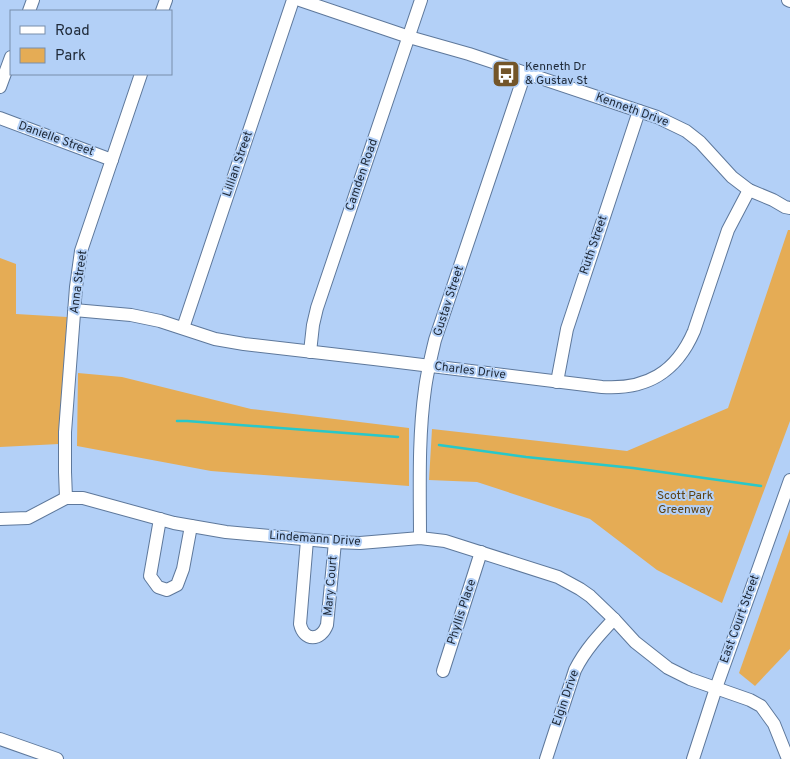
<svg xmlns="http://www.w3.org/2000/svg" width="790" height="759" font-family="Overpass,sans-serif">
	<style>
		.green { fill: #e5ac55 }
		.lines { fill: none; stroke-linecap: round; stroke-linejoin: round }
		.stream { stroke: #28c8c9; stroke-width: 2.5 }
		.minor-casing { stroke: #5e789b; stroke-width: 14 }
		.minor { stroke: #fff; stroke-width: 12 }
		.labels { text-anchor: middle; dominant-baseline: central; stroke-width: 4; stroke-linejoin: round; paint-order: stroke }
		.poi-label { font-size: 12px; fill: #202b3a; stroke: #b3d0f7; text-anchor: start }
		.street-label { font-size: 12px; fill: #202b3a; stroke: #b3d0f7 }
		.park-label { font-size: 12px; fill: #5e4111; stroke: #b3d0f7 }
	</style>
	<rect width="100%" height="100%" fill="#b3d0f7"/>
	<g class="green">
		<path d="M788,230h2v191l-68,182 -65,-33 -67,-51 -113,-37 -48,-2 3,-51 195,22 101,-43z"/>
		<path d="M0,258l16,6v50l51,3 -8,127 -59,3z"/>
		<path d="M78,373l44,4 129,32 158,19v58l-198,-15 -134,-25z"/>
		<path d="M790,529v120l-35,37 -16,-13z"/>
	</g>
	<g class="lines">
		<g class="stream">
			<path d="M177,421h10l211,16"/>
			<path d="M439,445l87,12 107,11 128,18"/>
		</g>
		<defs>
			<g id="minor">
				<path d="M300,0l109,37 60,17 188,63 29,14 14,11 32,35 17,13 24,10 12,7 5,1"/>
				<path d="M788,0l2,1"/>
				<path d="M29,11l4,-11"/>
				<path d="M162,11l4,-11"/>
				<path d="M0,87l11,-30"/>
				<path d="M0,118l112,42"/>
				<path d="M74,310l57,5 29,6 55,18 29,5 130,15 228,28c44,3 74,-14 92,-56l34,-101 21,-40"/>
				<path d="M183,328l110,-328"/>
				<path d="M310,352l3,-27 4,-17 104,-308"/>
				<path d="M557,382l10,-53 72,-218"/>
				<path d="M66,498l-1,-26v-40l11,-145 5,-36 60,-177"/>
				<path d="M0,519l28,-1 38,-20h17l91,25 52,9 109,10 25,1 60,-5 25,3 113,36 22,12 10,7 24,23 21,23 33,26 22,11 60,21 11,6 13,18 14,35"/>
				<path d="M160,519l-10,57 8,11 9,3 10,-5 6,-16 8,-43"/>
				<path d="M420,538c0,-49 -2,-100 5,-149 2,-16 6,-32 10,-49l90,-267"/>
				<path d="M307,540l-7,84c4,18 21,17 27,1l8,-83"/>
				<path d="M443,671l38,-119"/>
				<path d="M0,739l57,20"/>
				<path d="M546,759l29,-89c10,-20 24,-35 39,-51"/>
				<path d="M693,759l23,-71 74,-208"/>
			</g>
		</defs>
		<use href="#minor" class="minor-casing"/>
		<use href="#minor" class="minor"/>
	</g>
	<defs>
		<symbol id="bus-square" viewBox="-11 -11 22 22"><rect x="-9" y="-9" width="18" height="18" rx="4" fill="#735529" stroke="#b3d0f7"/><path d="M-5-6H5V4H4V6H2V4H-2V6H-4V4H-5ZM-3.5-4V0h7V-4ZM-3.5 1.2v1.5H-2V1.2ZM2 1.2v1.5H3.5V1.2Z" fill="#fff"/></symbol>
	</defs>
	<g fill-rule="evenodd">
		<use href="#bus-square" x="490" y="58" width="32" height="32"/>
	</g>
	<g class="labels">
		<g class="poi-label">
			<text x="525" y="67">Kenneth Dr<tspan x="525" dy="14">&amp; Gustav St</tspan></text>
		</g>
		<g class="street-label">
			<text transform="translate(632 110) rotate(20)">Kenneth Drive</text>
			<text transform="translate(56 139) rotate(20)">Danielle Street</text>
			<text transform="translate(238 164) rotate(-71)">Lillian Street</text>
			<text transform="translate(362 175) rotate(-71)">Camden Road</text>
			<text transform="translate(594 245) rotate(-71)">Ruth Street</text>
			<text transform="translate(79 282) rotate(-82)">Anna Street</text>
			<text transform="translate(449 301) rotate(-72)">Gustav Street</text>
			<text transform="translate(470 371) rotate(7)">Charles Drive</text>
			<text transform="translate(315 539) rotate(4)">Lindemann Drive</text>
			<text transform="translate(331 586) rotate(-85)">Mary Court</text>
			<text transform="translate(462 612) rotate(-72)">Phyllis Place</text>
			<text transform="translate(740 619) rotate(-70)">East Court Street</text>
			<text transform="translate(566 698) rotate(-71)">Elgin Drive</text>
		</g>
		<g class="park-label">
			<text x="685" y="496">Scott Park<tspan x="685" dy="14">Greenway</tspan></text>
		</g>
	</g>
	<rect x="10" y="10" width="162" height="65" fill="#b3d0f7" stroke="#788eab"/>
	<rect x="20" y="26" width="25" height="8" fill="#ffffff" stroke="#788eab"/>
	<text x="55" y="35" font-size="15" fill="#202b3a">Road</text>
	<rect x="20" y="48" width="25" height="15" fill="#e5ac55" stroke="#788eab"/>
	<text x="55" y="60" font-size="15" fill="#202b3a">Park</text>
</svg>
